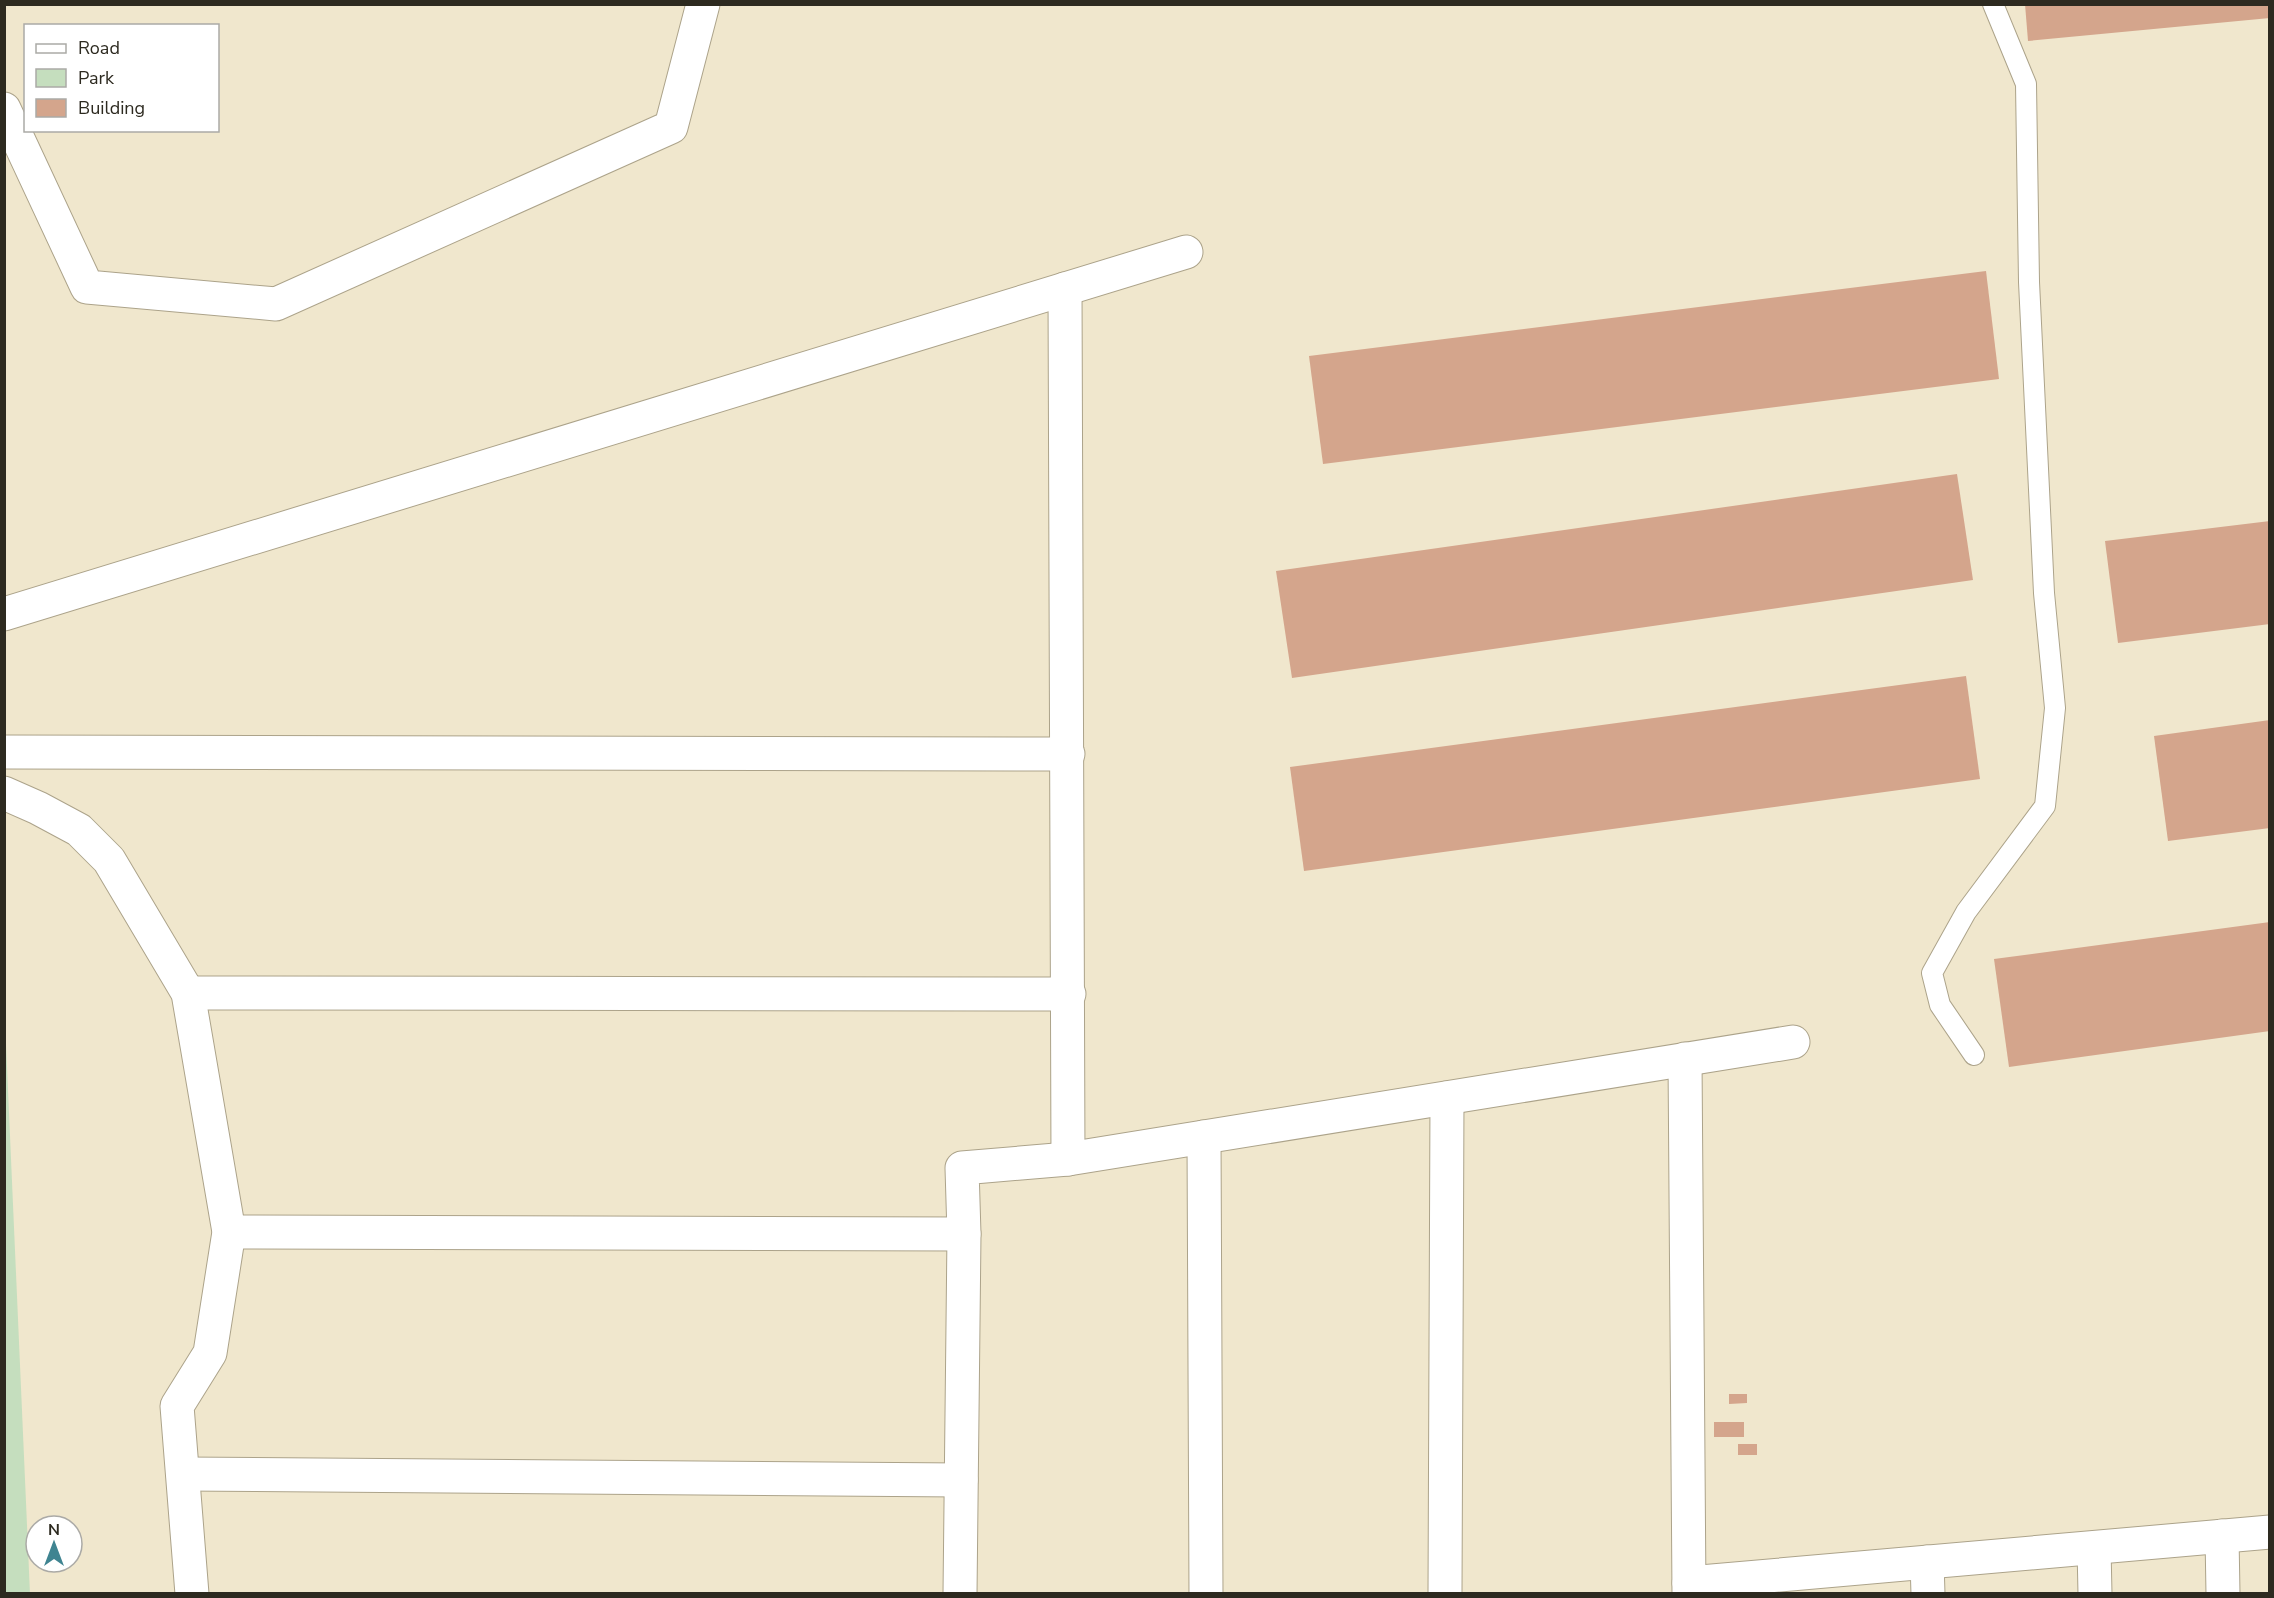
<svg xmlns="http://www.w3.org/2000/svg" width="2274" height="1598" font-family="'Nunito Sans',sans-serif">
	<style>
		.green { fill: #c5debe }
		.building { fill: #d4a58c }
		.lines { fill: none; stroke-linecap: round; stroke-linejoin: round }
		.lane-casing { stroke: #aca38a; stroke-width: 22 }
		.street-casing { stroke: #aca38a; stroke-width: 35 }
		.lane { stroke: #fff; stroke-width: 20 }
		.street { stroke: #fff; stroke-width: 33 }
	</style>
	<rect width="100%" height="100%" fill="#f0e7cd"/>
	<path class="green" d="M5,1043l1,1 24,550 -26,-1z"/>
	<g class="building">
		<path d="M2025,4h245v14l-242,23z"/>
		<path d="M1986,271l13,108 -676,85 -14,-108z"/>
		<path d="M1957,474l16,106 -681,98 -16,-107z"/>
		<path d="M2270,521v103l-152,19 -13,-102z"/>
		<path d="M1966,676l14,103 -676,92 -14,-104z"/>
		<path d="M2270,720v108l-102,13 -14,-105z"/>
		<path d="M2270,922v109l-261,36 -15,-108z"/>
		<path d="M1729,1394h18v9l-18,1z"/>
		<rect x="1714" y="1422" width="30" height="15"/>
		<rect x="1738" y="1444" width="19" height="11"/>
	</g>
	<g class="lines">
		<defs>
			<path id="lane" d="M1974,1055l-34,-50 -8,-32 34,-61 79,-106 10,-98 -11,-115 -15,-311 -3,-198 -33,-80"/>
			<g id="street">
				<path d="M4,109l83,178 189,17 395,-177 32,-123"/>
				<path d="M1065,289l3,870"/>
				<path d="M4,614l1182,-362"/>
				<path d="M4,752l1064,2"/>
				<path d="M4,793l34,15 41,22 30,30 79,133 41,239 -19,121 -33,53 15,188"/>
				<path d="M188,993l881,1"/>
				<path d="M1685,1059l4,535"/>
				<path d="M1204,1137l2,457"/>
				<path d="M229,1232l735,2"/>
				<path d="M183,1474l778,6"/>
				<path d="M2222,1536l1,58"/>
				<path d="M2094,1548l1,46"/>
				<path d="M1927,1562l1,32"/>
				<path d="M1689,1583l581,-51"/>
				<path d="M960,1594l4,-360 -2,-66 106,-9 725,-117"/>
				<path d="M1445,1594l2,-496"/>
			</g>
		</defs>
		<use href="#lane" class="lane-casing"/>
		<use href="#street" class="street-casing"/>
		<use href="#lane" class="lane"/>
		<use href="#street" class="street"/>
	</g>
	<rect width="2274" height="1598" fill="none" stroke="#2d2a20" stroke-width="12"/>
	<rect x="24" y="24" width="195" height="108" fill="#ffffff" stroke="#abaaa6" stroke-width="1.5"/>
	<rect x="36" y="44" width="30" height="9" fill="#ffffff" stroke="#abaaa6" stroke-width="1.5"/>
	<text x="78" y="54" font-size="18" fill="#2d2a20">Road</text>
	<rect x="36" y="69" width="30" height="18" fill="#c5debe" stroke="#abaaa6" stroke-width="1.5"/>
	<text x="78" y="84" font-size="18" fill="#2d2a20">Park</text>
	<rect x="36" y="99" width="30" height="18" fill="#d4a58c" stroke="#abaaa6" stroke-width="1.5"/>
	<text x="78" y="114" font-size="18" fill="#2d2a20">Building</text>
	<g transform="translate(54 1544)"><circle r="28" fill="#ffffff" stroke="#abaaa6" stroke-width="1.5"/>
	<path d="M0-4.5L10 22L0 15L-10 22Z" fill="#3f8491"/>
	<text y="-9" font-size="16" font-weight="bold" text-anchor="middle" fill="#2d2a20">N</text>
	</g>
</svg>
